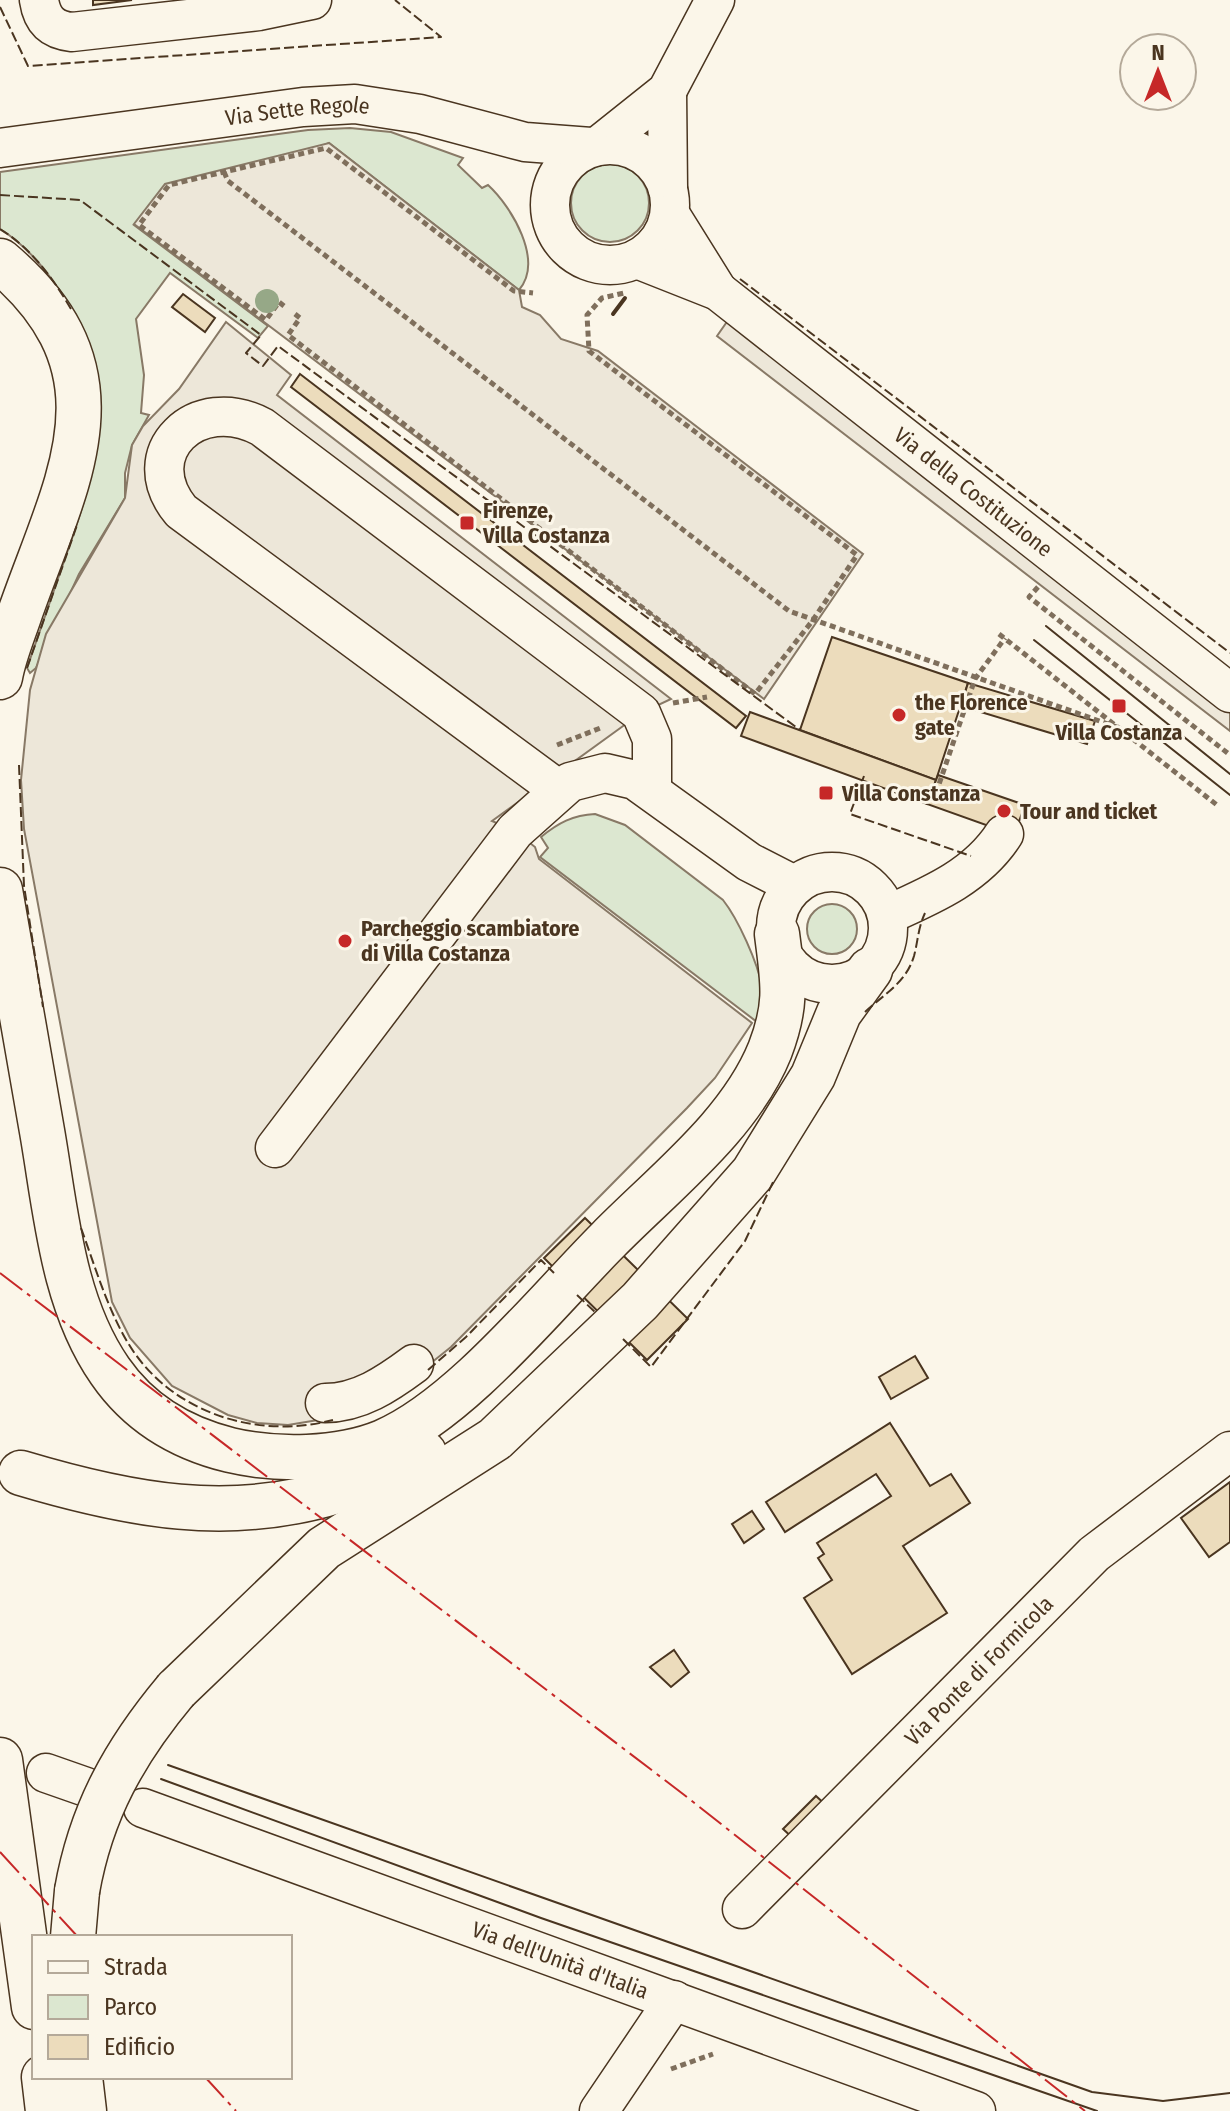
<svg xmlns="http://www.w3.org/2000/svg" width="1230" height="2111" font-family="'Fira Sans Condensed',sans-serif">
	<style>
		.green { fill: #dce7d0; stroke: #887966; stroke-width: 2 }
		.parking { fill: #ede7d9; stroke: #887966; stroke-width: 2 }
		.building { fill: #ecdcbc; stroke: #4a3520; stroke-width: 2 }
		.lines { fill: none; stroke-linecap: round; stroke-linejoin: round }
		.minor-casing { stroke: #4a3520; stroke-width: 41 }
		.highway-casing { stroke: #4a3520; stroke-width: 47 }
		.path { stroke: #7f6f5c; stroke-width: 5; stroke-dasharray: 6 4; stroke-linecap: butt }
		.minor { stroke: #fbf6e9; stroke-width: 38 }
		.highway { stroke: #fbf6e9; stroke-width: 44 }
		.tram { stroke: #4a3520; stroke-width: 2 }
		.highway-bridge-casing { stroke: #4a3520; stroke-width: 47; stroke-linecap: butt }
		.highway-bridge { stroke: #fbf6e9; stroke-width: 44 }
		.fence { stroke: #4a3520; stroke-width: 2; stroke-dasharray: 10 4; stroke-linecap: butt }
		.wall { stroke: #4a3520; stroke-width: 4 }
		.power { stroke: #c62828; stroke-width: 2; stroke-dasharray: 28 6 4 6; stroke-linecap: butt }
		.tree { fill: #96a887 }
		.poi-dot { fill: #c62828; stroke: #fbf6e9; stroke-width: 3 }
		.labels { text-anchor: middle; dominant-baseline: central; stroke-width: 6; stroke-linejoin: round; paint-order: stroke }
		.street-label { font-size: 22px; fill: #4a3520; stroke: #fbf6e9 }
		.poi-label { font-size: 22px; font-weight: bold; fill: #4a3520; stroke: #fbf6e9; text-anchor: start }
	</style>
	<rect width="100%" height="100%" fill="#fbf6e9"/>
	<g class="green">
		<path d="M350,128l41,4 72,26 -5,7 24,23 6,-3c24,22 56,76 31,105l-190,-147 -195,82 134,101 -10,12 -88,-65 -34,46 8,56 -3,38 8,2 -17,30 -7,28v25l-46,76 -43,94 -6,5 -3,-5c14,-40 28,-81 42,-121 32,-92 48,-158 -3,-246 -17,-28 -38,-55 -66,-72v-57l308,-42z"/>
		<circle cx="610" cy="203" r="39"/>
		<path d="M595,814l30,11 98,75c15,19 35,63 39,87 2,12 0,26 -1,38l-221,-168 8,-9 -7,-11c17,-14 32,-22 54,-23z"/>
		<circle cx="832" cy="929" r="25"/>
	</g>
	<g class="parking">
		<path d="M329,143l190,147 3,17 18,8 21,24 37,12 265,203 -99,145 -630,-475 31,-40z"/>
		<path d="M738,306l492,387v38l-513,-395z"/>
		<path d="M226,322l65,53 -14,20 394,304 -30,14 -149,108 23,10 20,16 4,12 213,164 -37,55 -28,30 -236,239 -30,24 -103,49 -30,5 -31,-2 -29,-8 -56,-29 -42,-48 -18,-36 -88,-473 -3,-49 9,-90 16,-56 79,-136 7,-53 11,-19 36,-37z"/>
	</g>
	<g class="building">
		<path d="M93,0h39l-39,5z"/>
		<path d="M183,294l32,24 -10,14 -33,-25z"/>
		<path d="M300,374l446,342 -10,12 -445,-341z"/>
		<path d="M832,637l136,46 -32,97 -136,-50z"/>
		<path d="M968,683l127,38 -8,23 -126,-38z"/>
		<path d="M750,712l186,68 -9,24 -186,-68z"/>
		<path d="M938,775l87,30 -11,30 -87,-31z"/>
		<path d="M585,1218l103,101 -41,41 -103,-102z"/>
		<path d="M915,1356l13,22 -37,21 -12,-22z"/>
		<path d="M890,1423l40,63 21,-12 19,29 -67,43 44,67 -95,61 -48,-76 28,-18 -14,-22 6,-4 -7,-11 74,-47 -15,-22 -91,58 -19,-30z"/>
		<path d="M1230,1482v60l-21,15 -28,-39z"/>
		<path d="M752,1511l12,18 -20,14 -12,-19z"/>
		<path d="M674,1650l15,22 -18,15 -21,-20z"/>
		<path d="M816,1796l11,10 -33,33 -11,-10z"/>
	</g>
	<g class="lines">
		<defs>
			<g id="minor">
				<path d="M39,0c3,20 13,30 33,32l187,-21 53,-11"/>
				<path d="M667,91l1,98"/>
				<circle cx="610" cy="205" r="60"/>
				<path d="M598,146l69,-55 48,-91"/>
				<path id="s1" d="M0,148l303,-41 52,-3 65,10 105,28 66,5"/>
				<path d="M670,214l48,77"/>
				<path id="s2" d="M637,259l81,32 512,402"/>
				<path d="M559,790l-378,-279c-48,-58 16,-119 81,-84l379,286 11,26v51"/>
				<circle cx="832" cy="928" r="56"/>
				<path d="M887,915c45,-20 90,-39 117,-81"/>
				<path d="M275,1148l240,-317 55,-49 35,-9 30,7 114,82 45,23"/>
				<path d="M325,1403c34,0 62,-19 89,-39"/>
				<path d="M46,1773l40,14"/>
				<path id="s3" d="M143,1808l833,303"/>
				<path id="s4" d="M742,1909l352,-355 136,-103"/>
				<path d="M599,2111l75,-111"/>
			</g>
			<g id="highway">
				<path d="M0,261c134,112 66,220 20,352 -7,21 -16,42 -20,64"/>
				<path d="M0,890c14,80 28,160 42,241 14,80 20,171 68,240 29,42 71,67 120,79 46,11 109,10 153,-8 78,-33 165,-142 225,-202 56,-57 132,-115 162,-190 18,-47 13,-68 7,-116"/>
				<path d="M21,1473c107,32 209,52 319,17 28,-10 56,-25 84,-37"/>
				<path d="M176,1690l148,-142 171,-109 145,-138 113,-128 60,-97 26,-63 31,-43"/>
				<path d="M0,1760l34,247"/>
				<path d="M73,1937l4,-46"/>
				<path d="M44,2077l4,34"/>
				<path d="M80,2077l4,34"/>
			</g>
		</defs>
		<use href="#minor" class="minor-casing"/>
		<use href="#highway" class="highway-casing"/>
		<g class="path">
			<path d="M224,172l4,9 561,430 333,118"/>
			<path d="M284,306l-5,-4 -13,18 -127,-95 30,-40 157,-37 188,143 19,2"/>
			<path d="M295,314l5,4 -12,17 467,359 58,-74 44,-65 -268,-204 -2,-36 15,-17 22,-5"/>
			<path d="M1038,587l-9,10 201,158"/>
			<path d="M999,634l218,171"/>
			<path d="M673,703l34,-6"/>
			<path d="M557,745l46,-18"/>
			<path d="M936,793l39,-114 30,-41"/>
			<path d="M671,2069l42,-15"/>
		</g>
		<use href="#minor" class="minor"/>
		<use href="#highway" class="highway"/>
		<g class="tram">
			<path d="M1046,626l184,148"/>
			<path d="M1034,640l196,155"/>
			<path d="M168,1765l924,327 71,9 67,-8"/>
			<path d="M161,1779l380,139 556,193"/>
		</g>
		<defs>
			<path id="highway-bridge" d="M77,1891c14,-80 48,-140 99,-201"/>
		</defs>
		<use href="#highway-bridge" class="highway-bridge-casing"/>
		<use href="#highway-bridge" class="highway-bridge"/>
		<g class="fence">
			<path d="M0,7l28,59 413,-29 -46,-37"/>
			<path d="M0,195l80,5 181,135 -15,18 17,13 15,-20 522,384"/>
			<path d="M0,229c31,19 53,49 71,80"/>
			<path d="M740,279l490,374"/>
			<path d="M27,668l50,-143"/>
			<path d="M19,765l5,121 19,121"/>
			<path d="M864,776l-14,38 121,42"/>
			<path d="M865,1012c19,-18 41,-29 49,-56 4,-15 4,-28 11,-43"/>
			<path d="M81,1228c14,38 26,80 47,115 42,70 129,97 205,77"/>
			<path d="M577,1295l20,19"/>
			<path d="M623,1339l28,28 94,-126 29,-61"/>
			<path d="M428,1370l38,-33 75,-77 13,13"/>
		</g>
		<path class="wall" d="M613,314l12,-16"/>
		<g class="power">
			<path d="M0,1273l683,521 402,317"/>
			<path d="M0,1852l78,85"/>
			<path d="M205,2077l31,34"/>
		</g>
	</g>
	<circle class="tree" cx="267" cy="301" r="12"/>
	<g class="poi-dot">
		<rect x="459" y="515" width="16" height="16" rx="4"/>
		<rect x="1111" y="698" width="16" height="16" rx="4"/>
		<circle cx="899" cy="715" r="8"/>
		<rect x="818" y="785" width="16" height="16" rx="4"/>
		<circle cx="1004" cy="811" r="8"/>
		<circle cx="345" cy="941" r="8"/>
	</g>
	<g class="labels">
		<g class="street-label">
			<text stroke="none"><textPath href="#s1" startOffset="300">Via Sette Regole</textPath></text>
			<text stroke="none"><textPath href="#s2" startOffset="412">Via della Costituzione</textPath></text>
			<text stroke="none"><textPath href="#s4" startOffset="336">Via Ponte di Formicola</textPath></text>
			<text stroke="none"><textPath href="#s3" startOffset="444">Via dell'Unità d'Italia</textPath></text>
		</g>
		<g class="poi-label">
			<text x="483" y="510">Firenze,<tspan x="483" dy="25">Villa Costanza</tspan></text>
			<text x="915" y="702">the Florence<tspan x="915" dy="25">gate</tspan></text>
			<text x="1119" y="732" text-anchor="middle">Villa Costanza</text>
			<text x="842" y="793">Villa Constanza</text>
			<text x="1020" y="811">Tour and ticket</text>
			<text x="361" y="928">Parcheggio scambiatore<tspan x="361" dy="25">di Villa Costanza</tspan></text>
		</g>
	</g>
	<rect x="32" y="1935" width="260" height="144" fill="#fbf6e9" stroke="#b4a999" stroke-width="2"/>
	<rect x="48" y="1961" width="40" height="12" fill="#fbf6e9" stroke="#b4a999" stroke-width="2"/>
	<text x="104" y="1975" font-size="24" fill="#4a3520">Strada</text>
	<rect x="48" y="1995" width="40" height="24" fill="#dce7d0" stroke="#b4a999" stroke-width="2"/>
	<text x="104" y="2015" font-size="24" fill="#4a3520">Parco</text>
	<rect x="48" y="2035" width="40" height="24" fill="#ecdcbc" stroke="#b4a999" stroke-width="2"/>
	<text x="104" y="2055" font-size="24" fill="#4a3520">Edificio</text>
	<g transform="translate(1158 72)"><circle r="38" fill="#fbf6e9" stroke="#b4a999" stroke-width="2"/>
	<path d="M0-6L14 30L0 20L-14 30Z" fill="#c62828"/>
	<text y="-12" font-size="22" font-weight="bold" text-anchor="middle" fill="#4a3520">N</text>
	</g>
</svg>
